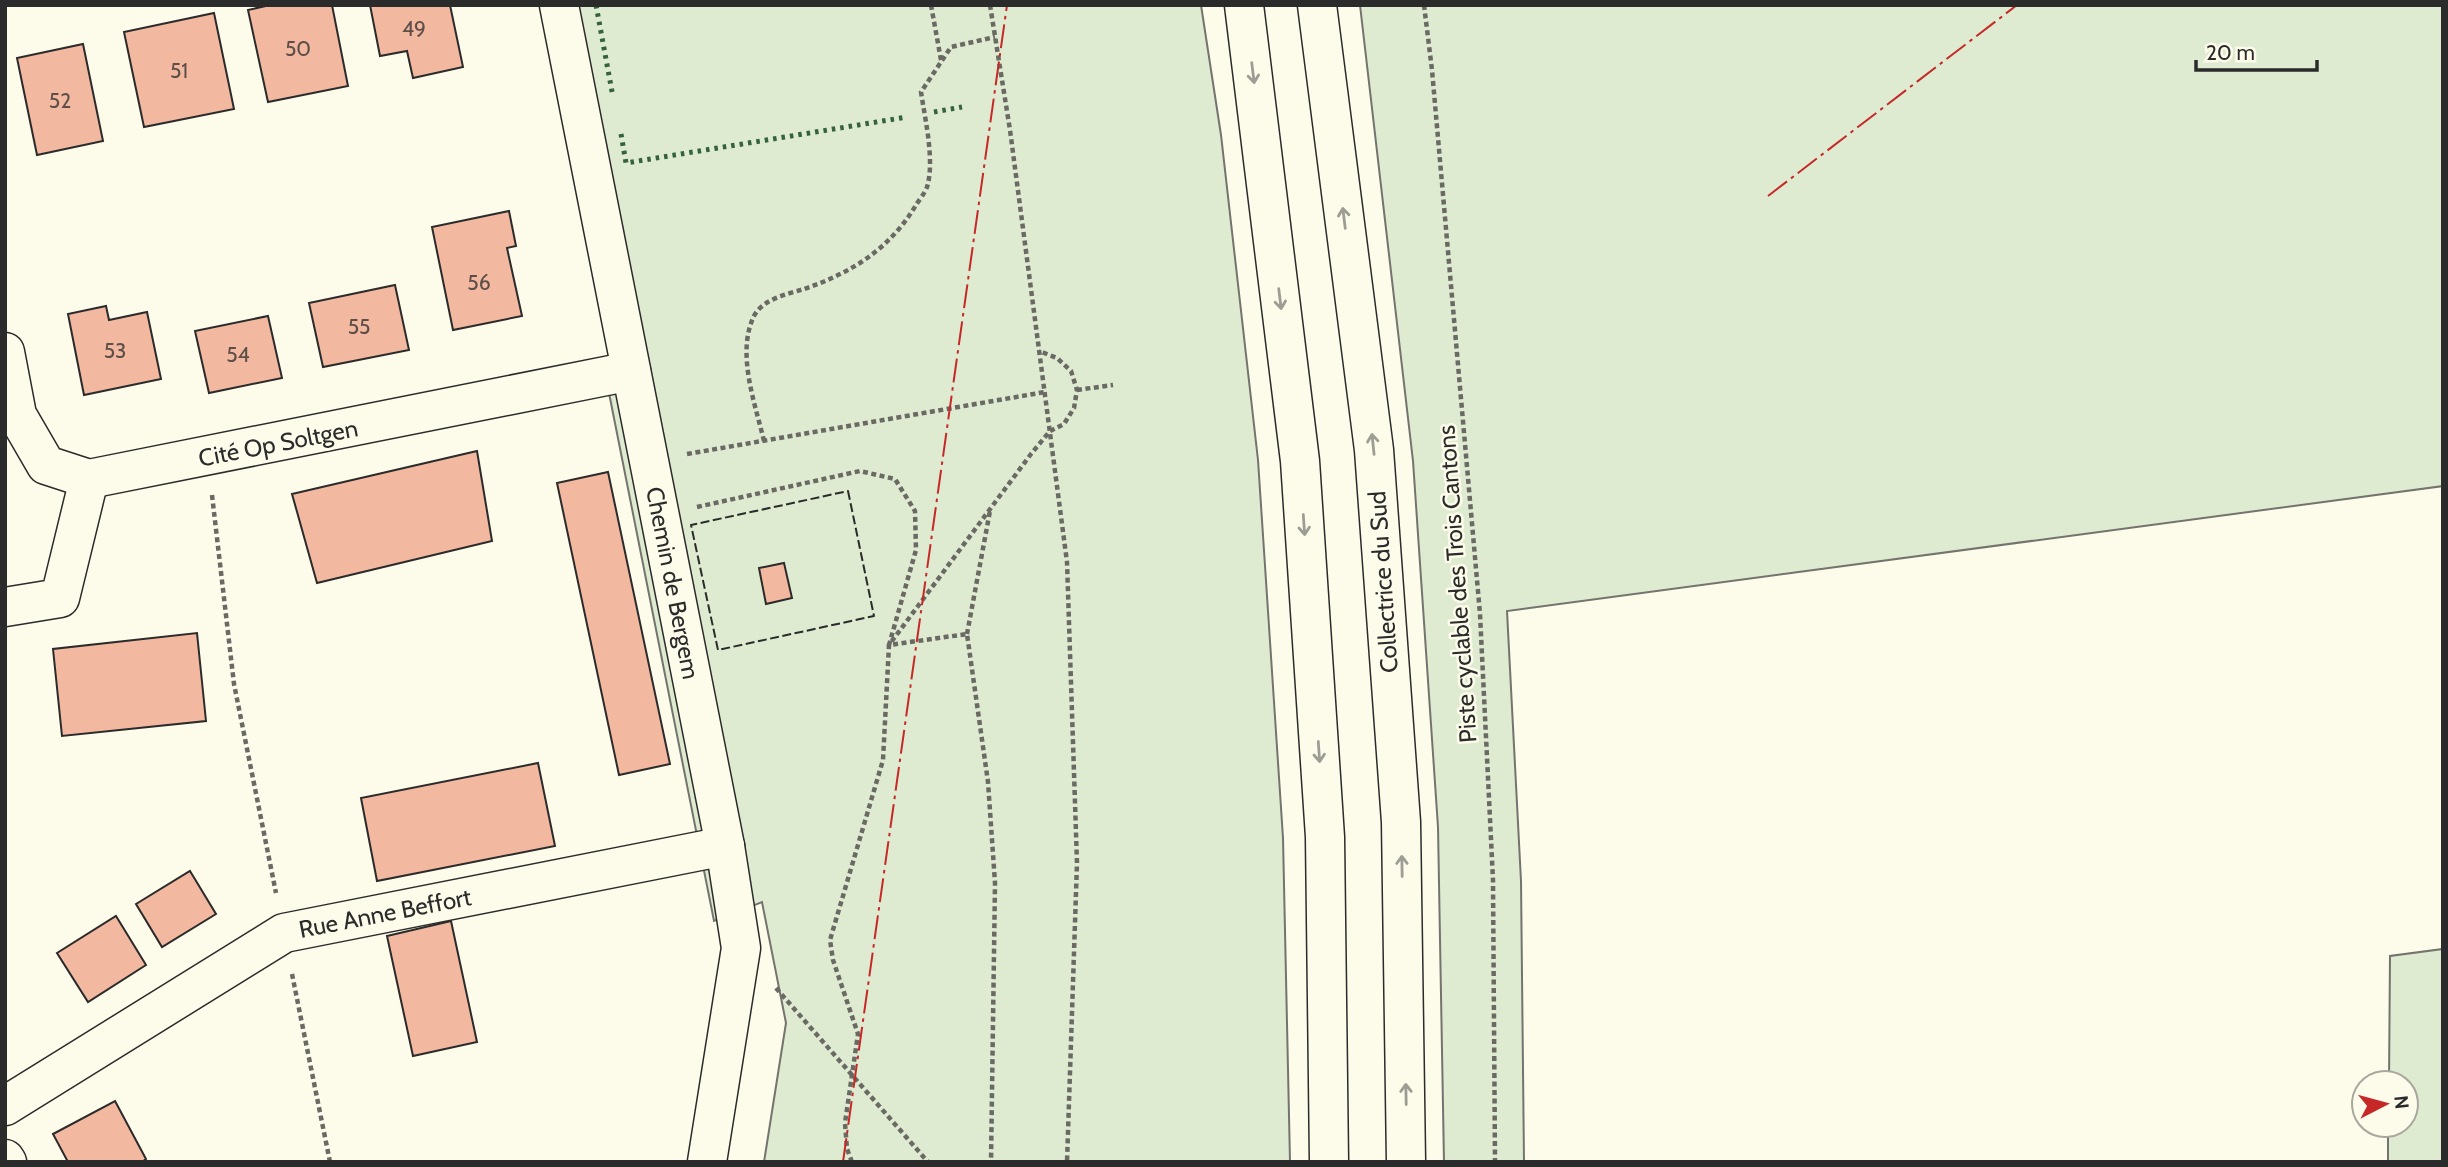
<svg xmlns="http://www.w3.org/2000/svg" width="2448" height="1167" font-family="Cabin,sans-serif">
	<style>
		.green { fill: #deebd1; stroke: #74746e; stroke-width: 2 }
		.building { fill: #f2b8a0; stroke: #2b2b2b; stroke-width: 2 }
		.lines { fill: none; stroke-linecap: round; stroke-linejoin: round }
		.minor-casing { stroke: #2b2b2b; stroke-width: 41 }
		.highway-casing { stroke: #2b2b2b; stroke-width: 41 }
		.path { stroke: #6a6964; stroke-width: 4.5; stroke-dasharray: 5 3.5; stroke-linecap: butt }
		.minor { stroke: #fdfbea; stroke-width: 38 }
		.highway { stroke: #fdfbea; stroke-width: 38 }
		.hedge { stroke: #34623c; stroke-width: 5; stroke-dasharray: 3.5 5; stroke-linecap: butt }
		.fence { stroke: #2b2b2b; stroke-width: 2; stroke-dasharray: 9 3.5; stroke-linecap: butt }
		.power { stroke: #c62828; stroke-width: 2; stroke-dasharray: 24 5 3.5 5; stroke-linecap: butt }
		.oneway { stroke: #9e9d94 }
		.labels { text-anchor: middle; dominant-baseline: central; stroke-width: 5; stroke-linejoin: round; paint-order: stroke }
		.number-label { font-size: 21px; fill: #5d4e48 }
		.street-label { font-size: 24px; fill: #2b2b2b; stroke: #fdfbea }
	</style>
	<rect width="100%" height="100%" fill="#fdfbea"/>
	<g class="green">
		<path d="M559,5h642l20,130 37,325 25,378 7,324h-526l22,-139 -24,-121 -48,19 -105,-528 21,-22z"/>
		<path d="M1360,5h1083v481l-936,125 14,270 3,281h-80l-6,-335 -25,-366z"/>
		<path d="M2443,949v213h-55v-37h18v-42h-17l1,-127z"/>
	</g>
	<g class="building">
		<path d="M270,5h62l16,81 -80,16 -20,-92z"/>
		<path d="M370,5h80l13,62 -50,11 -6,-27 -27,5z"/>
		<path d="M214,13l20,96 -90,18 -20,-95z"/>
		<path d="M83,44l20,97 -66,14 -20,-97z"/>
		<path d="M509,211l7,35 -9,2 15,68 -69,14 -21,-103z"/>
		<path d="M395,285l14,65 -86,17 -14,-64z"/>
		<path d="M106,306l3,14 38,-8 14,67 -77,16 -16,-81z"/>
		<path d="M268,316l14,62 -73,15 -14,-62z"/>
		<path d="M477,451l15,90 -175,42 -25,-89z"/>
		<path d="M608,472l62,292 -51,11 -62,-292z"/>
		<path d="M784,563l8,35 -26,6 -7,-36z"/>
		<path d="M197,633l9,88 -144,15 -9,-87z"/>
		<path d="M538,763l17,83 -178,35 -16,-83z"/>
		<path d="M190,871l26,43 -54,33 -26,-43z"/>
		<path d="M116,916l30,49 -58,37 -31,-49z"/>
		<path d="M451,921l26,121 -64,14 -26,-120z"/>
		<path d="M115,1101l31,58 -4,3h-74l-15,-28z"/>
	</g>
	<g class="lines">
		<defs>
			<g id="minor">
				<path d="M559,5l166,841 16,102 -34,214"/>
				<path d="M5,352l12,63 29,50 43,14 542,-108"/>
				<path d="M5,607l55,-9 29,-119"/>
				<path d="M5,1106l279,-173 441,-87"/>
				<path d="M5,1159l2,3"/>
			</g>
			<g id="highway">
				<path d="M1244,5l56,456 25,376 4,325"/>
				<path d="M1317,5l57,445 27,372 5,340"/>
			</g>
		</defs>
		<use href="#minor" class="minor-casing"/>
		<use href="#highway" class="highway-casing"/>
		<g class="path">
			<path d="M931,5l10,55"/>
			<path d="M990,5l20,125 57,432 10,301 -10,299"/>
			<path d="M1424,5l8,65 48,544 13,266 2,282"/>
			<path d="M1077,390l36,-5"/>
			<path d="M764,441c-9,-38 -28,-88 -10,-125 9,-17 33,-22 50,-27 47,-16 86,-40 112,-84 3,-5 9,-12 11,-18 8,-26 -2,-68 -6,-95l30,-45 44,-10"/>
			<path d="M687,454l358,-62"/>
			<path d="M212,495l22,189 42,209"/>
			<path d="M697,507l163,-36 35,8 20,32 1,39 -27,95 78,-11 21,148 7,101 -4,279"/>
			<path d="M967,634l23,-123"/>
			<path d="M292,974l38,188"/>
			<path d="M776,988l152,174"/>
			<path d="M852,1162l-5,-13 -2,-26 13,-89 -25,-74 -3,-20 53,-180 6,-115 142,-191 19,-23 14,-7 10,-16 3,-18 -6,-19 -14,-13 -18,-7"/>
		</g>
		<use href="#minor" class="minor"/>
		<use href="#highway" class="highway"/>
		<g class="hedge">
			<path d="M596,5l17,92"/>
			<path d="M934,112l28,-5"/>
			<path d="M621,134l5,29 281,-46"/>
		</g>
		<path class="fence" d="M848,491l26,125 -156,34 -27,-125z"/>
		<g class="power">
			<path d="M1768,196l249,-191"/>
			<path d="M843,1162l164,-1157"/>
		</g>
	</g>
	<defs><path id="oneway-shaft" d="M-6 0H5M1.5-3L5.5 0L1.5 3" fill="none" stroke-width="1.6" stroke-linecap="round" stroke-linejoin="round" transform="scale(1.75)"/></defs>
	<g class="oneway">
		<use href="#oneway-shaft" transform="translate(1253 73) rotate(83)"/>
		<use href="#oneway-shaft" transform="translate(1344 218) rotate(-97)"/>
		<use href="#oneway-shaft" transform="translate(1280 299) rotate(83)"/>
		<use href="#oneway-shaft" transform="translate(1373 444) rotate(-96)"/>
		<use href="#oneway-shaft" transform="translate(1304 525) rotate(86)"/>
		<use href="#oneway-shaft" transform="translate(1319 752) rotate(86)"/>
		<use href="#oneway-shaft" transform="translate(1402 866) rotate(-91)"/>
		<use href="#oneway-shaft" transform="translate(1406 1094) rotate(-91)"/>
	</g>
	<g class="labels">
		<g class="number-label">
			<text x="414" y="28">49</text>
			<text x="298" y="48">50</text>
			<text x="179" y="70">51</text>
			<text x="60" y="100">52</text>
			<text x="479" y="282">56</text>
			<text x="359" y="326">55</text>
			<text x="115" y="350">53</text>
			<text x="238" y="354">54</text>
		</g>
		<g class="street-label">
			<text transform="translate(278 443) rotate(-11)">Cité Op Soltgen</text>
			<text transform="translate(1383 582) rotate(-94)">Collectrice du Sud</text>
			<text transform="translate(673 583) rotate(79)">Chemin de Bergem</text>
			<text transform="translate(1457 584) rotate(-94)">Piste cyclable des Trois Cantons</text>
			<text transform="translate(385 913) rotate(-11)">Rue Anne Beffort</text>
		</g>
	</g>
	<rect width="2448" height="1167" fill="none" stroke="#2b2b2b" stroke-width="14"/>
	<g transform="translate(2385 1104) rotate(84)"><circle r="33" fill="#fdfbea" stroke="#a9a89e" stroke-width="2"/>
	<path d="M0-5L12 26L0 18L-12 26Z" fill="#c62828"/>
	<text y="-10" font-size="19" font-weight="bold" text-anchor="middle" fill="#2b2b2b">N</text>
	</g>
	<path d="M2196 60v10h121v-10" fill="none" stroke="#2b2b2b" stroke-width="3.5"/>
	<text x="2206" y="60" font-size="21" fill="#2b2b2b" stroke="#fdfbea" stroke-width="5" paint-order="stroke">20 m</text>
</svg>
